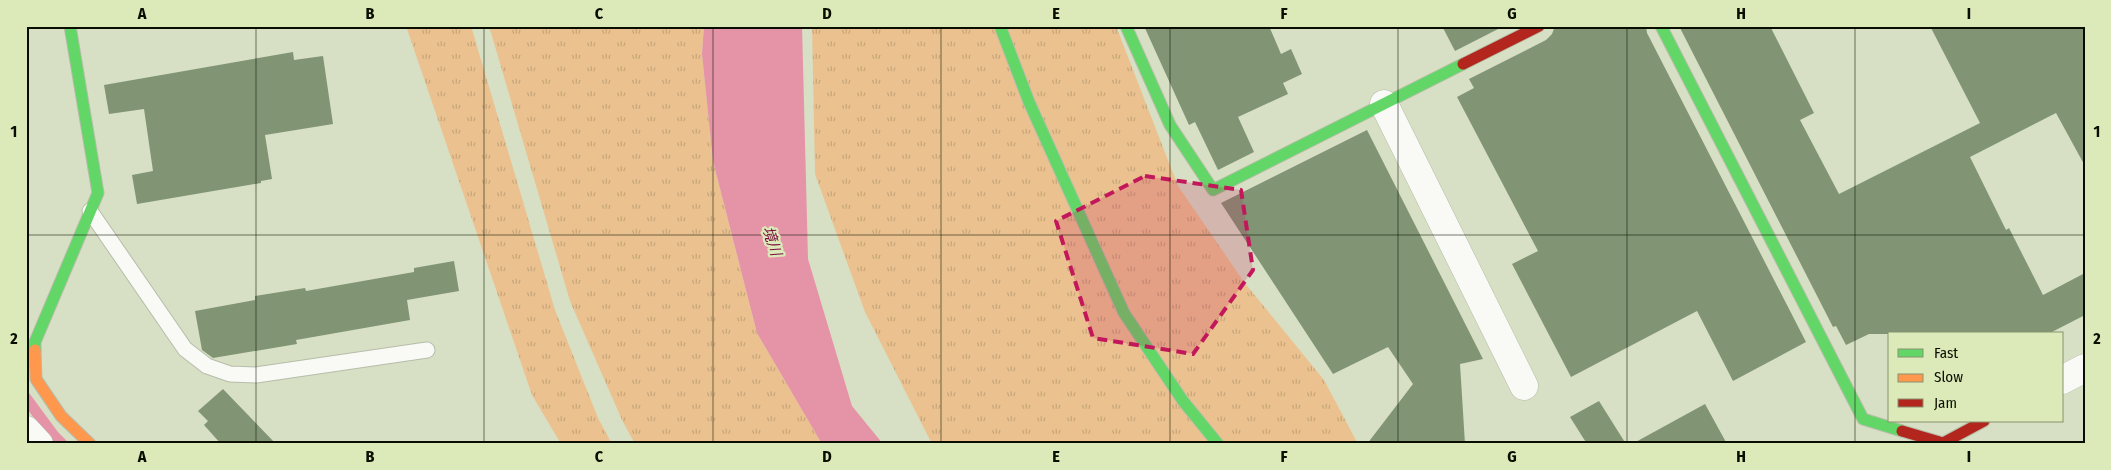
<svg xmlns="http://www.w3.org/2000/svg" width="2111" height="470" font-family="'Fira Sans Condensed','Noto Sans JP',sans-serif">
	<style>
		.grass { fill: url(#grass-tufts) }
		.water { fill: #e593a7 }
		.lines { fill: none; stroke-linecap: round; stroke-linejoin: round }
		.stream { stroke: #e593a7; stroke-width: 11 }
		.building { fill: #819575 }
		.lane-casing { stroke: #b6bda9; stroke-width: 17 }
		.street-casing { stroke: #b6bda9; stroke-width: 29 }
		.fast-casing { stroke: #b6bda9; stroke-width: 13 }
		.slow-casing { stroke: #b6bda9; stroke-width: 13 }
		.jam-casing { stroke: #b6bda9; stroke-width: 13 }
		.lane { stroke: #f9faf6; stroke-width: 15 }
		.street { stroke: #f9faf6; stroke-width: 28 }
		.fast { stroke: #63d668; stroke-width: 11 }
		.slow { stroke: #ff974d; stroke-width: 11 }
		.jam { stroke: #b3261e; stroke-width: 11 }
		.marked { fill: #c2185b; fill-opacity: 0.2; stroke: #c2185b; stroke-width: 4; stroke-dasharray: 10 6; stroke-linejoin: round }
		.grid { fill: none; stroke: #0a0e01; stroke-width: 1; stroke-opacity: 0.55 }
		.labels { text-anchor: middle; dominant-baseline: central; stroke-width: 4.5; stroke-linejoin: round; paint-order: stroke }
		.water-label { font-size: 15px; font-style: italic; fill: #7b093e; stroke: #dceab9 }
		.neatline { fill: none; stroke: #0a0e01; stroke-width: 2 }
		.grid-label { font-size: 16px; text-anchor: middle; font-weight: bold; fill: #0a0e01 }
	</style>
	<defs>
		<pattern id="grass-tufts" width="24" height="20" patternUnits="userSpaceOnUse" patternTransform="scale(1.25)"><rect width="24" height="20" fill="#ebc28f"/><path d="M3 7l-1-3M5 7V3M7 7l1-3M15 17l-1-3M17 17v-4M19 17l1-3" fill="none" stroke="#c8a67a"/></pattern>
	</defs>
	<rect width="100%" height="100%" fill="#d7dfc4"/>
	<g class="grass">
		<path d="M406,26h65l84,284 43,108 14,26h-51l-29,-49z"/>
		<path d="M489,26h215l-2,28 11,107 44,172 65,111h-187l-13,-24 -52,-119z"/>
		<path d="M812,26h304l62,160 66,96 80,98 34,64h-426l-67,-132 -50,-138z"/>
	</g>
	<path class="water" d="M704,26h98l6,233 44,147 31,38h-61l-65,-111 -44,-172 -11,-107z"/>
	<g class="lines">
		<path class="stream" d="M26,398l28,38 8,8"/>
	</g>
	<g class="building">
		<path d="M1144,26h125l12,28 10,-5 11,25 -19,9 5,11 -50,23 16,35 -36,18 -23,-48 -6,3z"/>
		<path d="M1442,26h62l-49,25z"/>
		<path d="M1555,26h91l1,7 159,309 -73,39 -36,-70 -126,66 -59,-113 26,-13 -81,-154 17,-9 -5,-9 77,-39 6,-6z"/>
		<path d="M1679,26h91l44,87 -14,7 39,74 141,-71 -50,-97h155v140l-29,-53 -86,44 36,73 3,-2 34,67 42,-22v42l-37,19h-179l-23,11 -10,-19 -3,1z"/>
		<path d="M293,52l1,8 29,-4 10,68 -68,11 7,44 -11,2v2l-124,21 -5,-29 21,-4 -9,-62 -35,5 -5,-29z"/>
		<path d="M1367,130l116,229 -23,5 5,80h-98l46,-60 -25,-37 -55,27 -112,-171z"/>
		<path d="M454,261l5,30 -52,9 3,20 -114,20 1,4 -84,14 -11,-8 -7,-39 60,-11v-4l50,-8 1,3 108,-19v-4z"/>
		<path d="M223,389l53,55h-55l-17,-19 4,-4 -10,-10z"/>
		<path d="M1599,401l27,43h-39l-17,-27z"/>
		<path d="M1705,404l22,40h-95z"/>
	</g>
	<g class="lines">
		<defs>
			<path id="lane" d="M90,211l95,138 22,17 23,8 26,1 171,-25"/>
			<g id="street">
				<path d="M1384,104l140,282"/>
				<path d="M2062,380l23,-12"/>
				<path d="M26,430l13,14"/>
			</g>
			<g id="fast">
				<path d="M1000,26l29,76 95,211 59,88 35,43"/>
				<path d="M1126,26l44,99 43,65 250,-126"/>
				<path d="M1661,26l202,393 39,12"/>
				<path d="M35,350v-8l63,-149 -28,-167"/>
			</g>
			<path id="slow" d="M35,350l1,29 25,37 29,28"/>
			<g id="jam">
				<path d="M1463,64l76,-38"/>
				<path d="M1902,431l41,12 41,-22"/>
			</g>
		</defs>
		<use href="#lane" class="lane-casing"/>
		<use href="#street" class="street-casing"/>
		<use href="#fast" class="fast-casing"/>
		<use href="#slow" class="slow-casing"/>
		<use href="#jam" class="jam-casing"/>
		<use href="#lane" class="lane"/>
		<use href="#street" class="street"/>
		<use href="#fast" class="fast"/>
		<use href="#slow" class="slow"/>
		<use href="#jam" class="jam"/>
	</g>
	<path class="marked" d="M1145,176l96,14 12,80 -60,84 -100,-16 -37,-117z"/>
	<path class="grid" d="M256,26v418M484,26v418M713,26v418M941,26v418M1170,26v418M1398,26v418M1627,26v418M1855,26v418M26,235h2059"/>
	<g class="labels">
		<g class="water-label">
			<text transform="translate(772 241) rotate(72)">境川</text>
		</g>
	</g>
	<rect width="2111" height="470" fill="none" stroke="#dceab9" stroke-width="55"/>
	<rect x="1888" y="332" width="175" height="90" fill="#dceab9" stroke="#88926f"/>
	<rect x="1898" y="349" width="25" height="8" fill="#63d668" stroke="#88926f"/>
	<text x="1934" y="358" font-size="15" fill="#0a0e01">Fast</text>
	<rect x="1898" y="374" width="25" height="8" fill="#ff974d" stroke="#88926f"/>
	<text x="1934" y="382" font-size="15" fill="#0a0e01">Slow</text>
	<rect x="1898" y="399" width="25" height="8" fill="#b3261e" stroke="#88926f"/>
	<text x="1934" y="408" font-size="15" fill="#0a0e01">Jam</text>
	<rect x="28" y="28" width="2056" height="414" class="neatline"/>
	<g class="grid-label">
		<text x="142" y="19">A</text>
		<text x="370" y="19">B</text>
		<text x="599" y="19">C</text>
		<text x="827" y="19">D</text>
		<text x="1056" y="19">E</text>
		<text x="1284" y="19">F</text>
		<text x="1512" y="19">G</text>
		<text x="1741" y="19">H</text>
		<text x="1969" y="19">I</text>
		<text x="14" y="137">1</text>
		<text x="2097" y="137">1</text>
		<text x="14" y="344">2</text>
		<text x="2097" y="344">2</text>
		<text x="142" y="462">A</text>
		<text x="370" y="462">B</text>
		<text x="599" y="462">C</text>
		<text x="827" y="462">D</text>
		<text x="1056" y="462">E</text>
		<text x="1284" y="462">F</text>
		<text x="1512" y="462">G</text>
		<text x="1741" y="462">H</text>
		<text x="1969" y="462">I</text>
	</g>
</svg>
